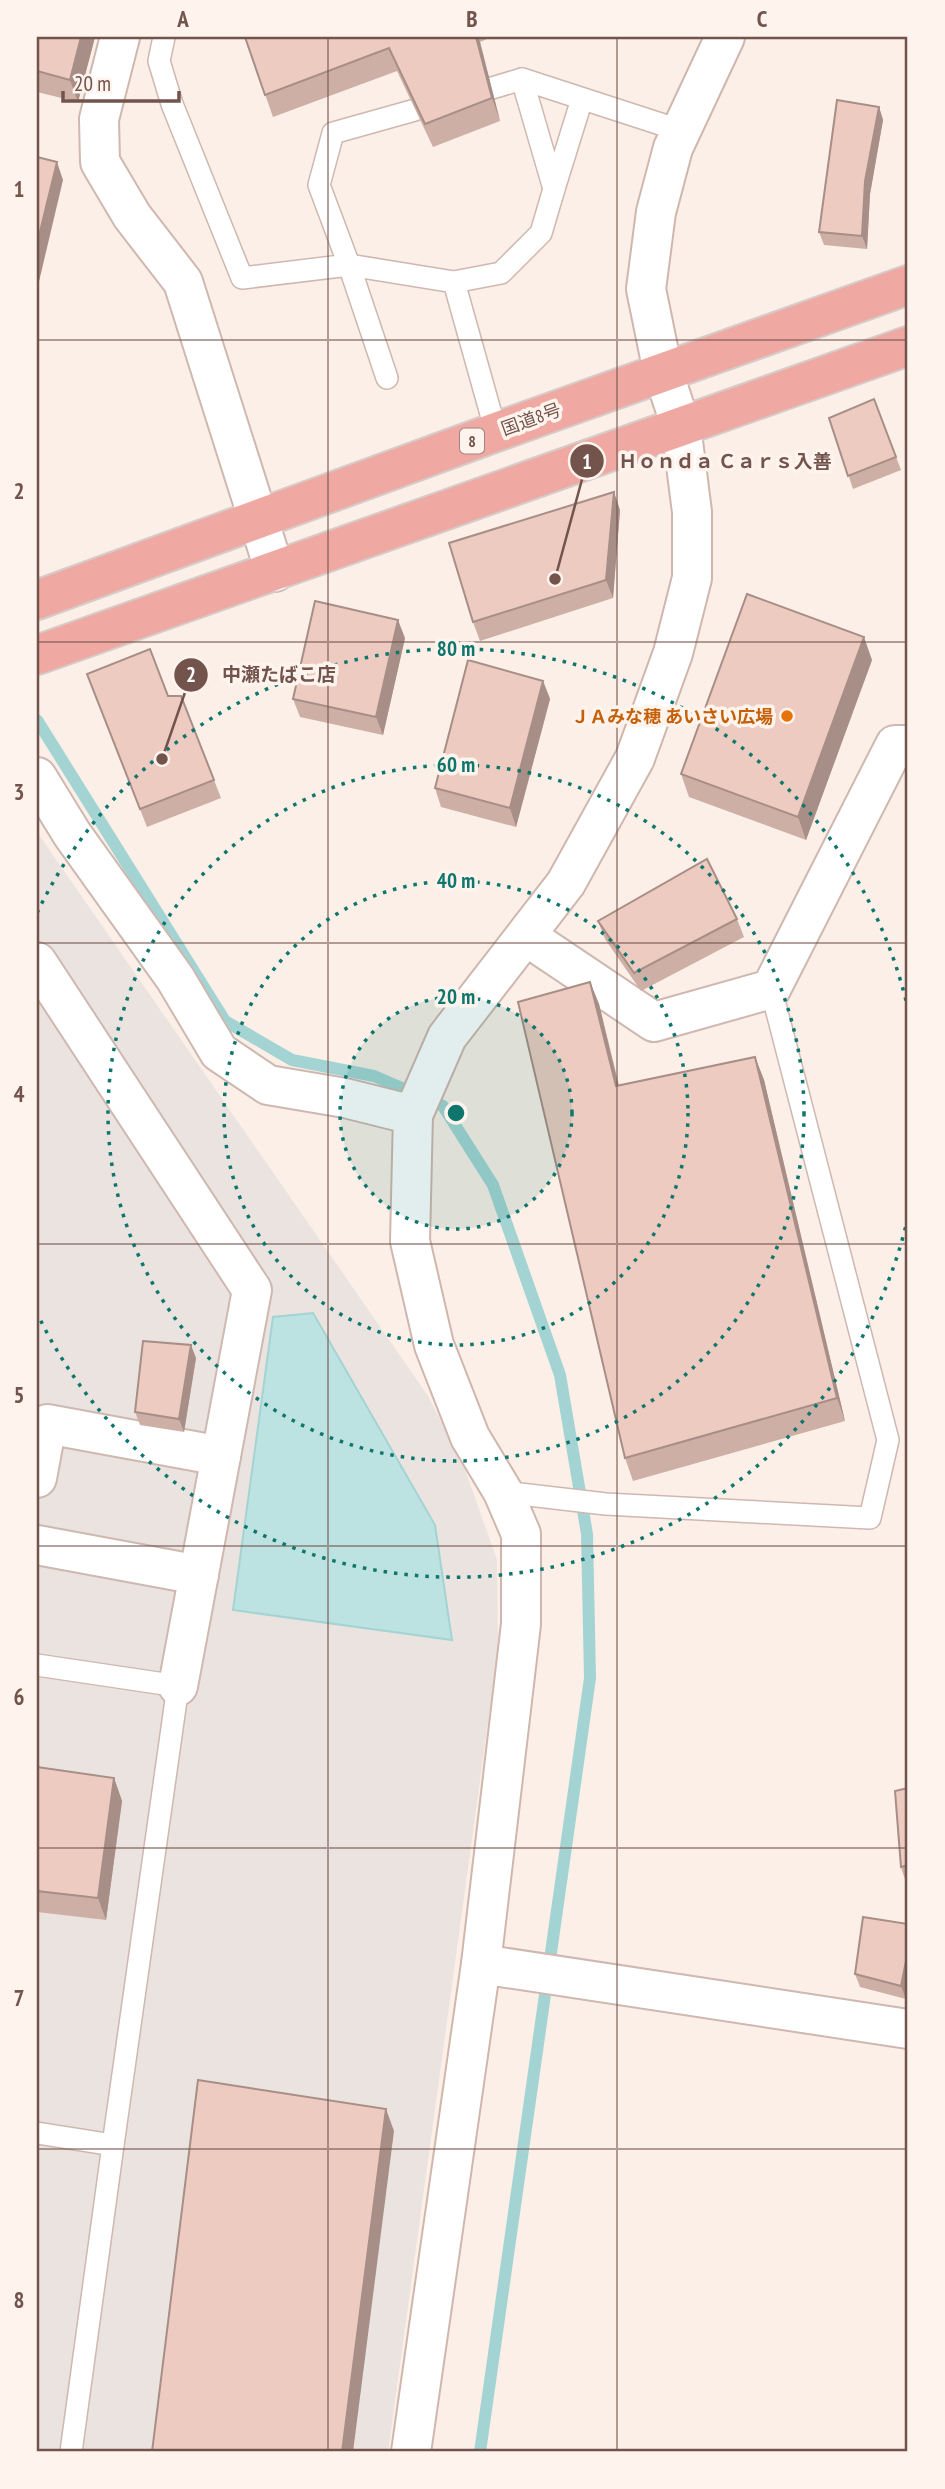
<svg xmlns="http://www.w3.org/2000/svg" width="945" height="2489" font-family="'PT Sans Narrow','Noto Sans JP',sans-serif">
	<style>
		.industrial { fill: #ebe3e0 }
		.water { fill: #bce3e2; stroke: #a3d4d3; stroke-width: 2 }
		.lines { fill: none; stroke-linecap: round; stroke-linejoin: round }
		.stream { stroke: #a3d4d3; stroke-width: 12 }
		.lane-casing { stroke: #ceb8b0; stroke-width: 24 }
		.street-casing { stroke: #ceb8b0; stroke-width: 42 }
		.secondary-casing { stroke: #d0b7ae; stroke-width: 42 }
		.highway-casing { stroke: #d5ccca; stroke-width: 42 }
		.lane { stroke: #fff; stroke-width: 21 }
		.street { stroke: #fff; stroke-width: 38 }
		.secondary { stroke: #fff; stroke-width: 38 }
		.highway { stroke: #f0a9a2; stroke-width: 38 }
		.wall { fill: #cdafa5 }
		.shaded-wall { fill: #a78e86 }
		.building { fill: #eecbc0; stroke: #a78e86; stroke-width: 2 }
		.grid { fill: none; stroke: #72544d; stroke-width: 2; stroke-opacity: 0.55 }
		.ring { fill: none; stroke: #0f766e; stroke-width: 3.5; stroke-dasharray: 3.5 7 }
		.food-dot { fill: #e8710a; stroke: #fef4ed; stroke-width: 2.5 }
		.labels { text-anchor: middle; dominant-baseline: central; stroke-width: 7; stroke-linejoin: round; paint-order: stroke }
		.shield { fill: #fef4ed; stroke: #9c847d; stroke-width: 2 }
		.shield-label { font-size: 16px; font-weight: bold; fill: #72544d }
		.street-label { font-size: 18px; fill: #72544d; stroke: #fef4ed }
		.food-label { font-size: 18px; font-weight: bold; fill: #c56008; stroke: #fef4ed; text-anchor: end }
		.centre { fill: #0f766e; stroke: #fef4ed; stroke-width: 3.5 }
		.ring-label { font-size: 21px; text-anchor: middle; font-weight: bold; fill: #0f766e; stroke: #fef4ed; stroke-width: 7; stroke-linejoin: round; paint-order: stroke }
		.leader { fill: none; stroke: #72544d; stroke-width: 2.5 }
		.callout-dot { fill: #72544d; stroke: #fef4ed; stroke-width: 2.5 }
		.mark-label { font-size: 21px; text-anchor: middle; font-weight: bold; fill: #fff }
		.callout-label { font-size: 19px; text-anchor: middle; font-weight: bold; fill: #72544d; stroke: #fef4ed; stroke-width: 7; stroke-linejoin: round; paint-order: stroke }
		.neatline { fill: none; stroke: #72544d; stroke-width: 2.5 }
		.grid-label { font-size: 23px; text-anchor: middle; font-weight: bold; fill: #72544d }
	</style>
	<rect width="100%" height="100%" fill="#fbefe7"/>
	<path class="industrial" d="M37,832l391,564 35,68 34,96 1,89 -110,803h-351z"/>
	<path class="water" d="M313,1313l122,212 17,115 -219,-30 40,-293z"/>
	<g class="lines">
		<path class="stream" d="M37,720l188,301 67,39 82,16 69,30 50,79 67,190 27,159 3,144 -110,774"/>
		<defs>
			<g id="lane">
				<path d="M164,37l-5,24 13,43 70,174 107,-13 -30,-80 14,-52 82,-23"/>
				<path d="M522,79l32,110 28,-90"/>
				<path d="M492,88l30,-9 160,52"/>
				<path d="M454,282l47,-9 40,-40 13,-44"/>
				<path d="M387,378l-38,-113 105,17 42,150"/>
				<path d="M503,1492l103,12 264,14 18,-78 -117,-451"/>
				<path d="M37,1665l141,21 -65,459 -76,-12"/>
				<path d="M71,2452l42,-307"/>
			</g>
			<g id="street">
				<path d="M120,37l-21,82 1,43 32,54 51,66 92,290"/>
				<path d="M37,777l35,57 103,144 44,74 49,33 77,13 68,17"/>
				<path d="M526,936l128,86 117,-33 124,-244h13"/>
				<path d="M37,962l215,328 -74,396"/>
				<path d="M37,1478l10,-54 174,32"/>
				<path d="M37,1545l162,30"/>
				<path d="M481,1964l427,65"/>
			</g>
			<path id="secondary" d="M411,2452l70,-488 40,-340v-90l-18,-42 -33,-55 -36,-92 -24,-104 3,-126 34,-78 119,-154 69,-125 38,-105 19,-75v-66l-11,-86 -18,-54 -17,-83 10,-77 17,-64 52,-111"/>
			<g id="highway">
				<path d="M37,600l459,-168 412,-147"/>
				<path d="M37,655l871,-309"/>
			</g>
		</defs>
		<use href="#lane" class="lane-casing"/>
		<use href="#street" class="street-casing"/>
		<use href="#secondary" class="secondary-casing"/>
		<use href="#highway" class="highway-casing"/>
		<use href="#lane" class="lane"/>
		<use href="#street" class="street"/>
		<use href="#secondary" class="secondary"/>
		<use href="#highway" class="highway"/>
	</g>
	<g class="wall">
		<path d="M37,37h58l-17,65 -41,-10z"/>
		<path d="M245,37h247l-12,5 20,79 -67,26 -36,-76 -124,46z"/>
		<path d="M879,107l4,13 -13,74 -3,55 -43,-4 -5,-13z"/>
		<path d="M874,399l27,71 -48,19 -24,-71z"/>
		<path d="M620,510l-7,88 -133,43 -7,-19z"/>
		<path d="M405,638l-22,97 -83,-18 -7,-18z"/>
		<path d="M872,660l-66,180 -117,-43 -8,-23z"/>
		<path d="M87,674l81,22 46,84 7,18 -74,29z"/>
		<path d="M543,681l7,18 -34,128 -75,-20 -6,-19z"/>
		<path d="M737,919l7,18 -103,54 -36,-52 -7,-18z"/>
		<path d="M590,982l9,22 20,81 136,-28 9,23 81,341 -212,60 -8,-23z"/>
		<path d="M196,1358l-12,74 -44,-7 -5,-13z"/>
		<path d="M37,1767l77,11 8,23 -16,119 -69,-8z"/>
		<path d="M908,1788v97l-1,1 -6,-19z"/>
		<path d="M908,1924l-2,75 -46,-12 -5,-13z"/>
	</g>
	<g class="shaded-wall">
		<path d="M81,37h14l-17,65 -8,-22z"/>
		<path d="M476,37h2l2,5 20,79 -8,-23z"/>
		<path d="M879,107l4,13 -13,74 -3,55 -5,-13 3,-55z"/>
		<path d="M57,162l6,18 -26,110v-32l1,-7 -1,-7z"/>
		<path d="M614,492l6,18 -7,88 -7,-18z"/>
		<path d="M398,620l7,18 -22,97 -7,-18z"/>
		<path d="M864,637l8,23 -66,180 -8,-23z"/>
		<path d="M543,681l7,18 -34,128 -6,-19z"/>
		<path d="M590,982l9,22 25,105 -8,-23z"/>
		<path d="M755,1057l9,23 81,341 -8,-23z"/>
		<path d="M191,1345l5,13 -12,74 -5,-13z"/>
		<path d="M114,1778l8,23 -16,119 -8,-22z"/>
		<path d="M908,1951v37l-2,11 -5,-13z"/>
		<path d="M386,2109l8,22 -41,321h-11z"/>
	</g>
	<g class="building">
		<path d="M37,37h44l-11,43 -33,-9z"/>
		<path d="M245,37h231l16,61 -67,26 -36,-76 -124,47z"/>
		<path d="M837,100l42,7 -14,74 -3,55 -43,-4z"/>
		<path d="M37,157l20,5 -20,82z"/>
		<path d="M874,399l22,58 -48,19 -19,-58z"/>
		<path d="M614,492l-8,88 -133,42 -24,-79z"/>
		<path d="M747,594l117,43 -66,180 -117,-43z"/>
		<path d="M315,601l83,19 -22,97 -83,-18z"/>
		<path d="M150,649l18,47h13l33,84 -74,29 -53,-135z"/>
		<path d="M468,660l75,21 -33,127 -75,-20z"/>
		<path d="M707,859l30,60 -103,54 -36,-52z"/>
		<path d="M590,982l26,104 139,-29 82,341 -212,60 -107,-456z"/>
		<path d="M143,1341l48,4 -12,74 -44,-7z"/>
		<path d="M37,1767l77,11 -16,120 -61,-7z"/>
		<path d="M908,1788v77l-7,2 -6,-76z"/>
		<path d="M863,1917l45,7v27l-7,35 -46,-12z"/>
		<path d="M198,2080l188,29 -44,343h-190z"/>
	</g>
	<path class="grid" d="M328,37v2415M617,37v2415M37,340h871M37,642h871M37,943h871M37,1244h871M37,1546h871M37,1848h871M37,2149h871"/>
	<circle cx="456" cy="1113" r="116" fill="#0f766e" fill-opacity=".12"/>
	<g class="ring">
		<circle cx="456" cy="1113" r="116"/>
		<circle cx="456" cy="1113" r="232"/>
		<circle cx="456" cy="1113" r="348"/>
		<path d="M908 1217A464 464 0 0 1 37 1313M37 913A464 464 0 0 1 908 1009"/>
	</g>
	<circle class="food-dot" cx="787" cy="716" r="7"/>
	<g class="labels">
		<rect class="shield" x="460" y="428.5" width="24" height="25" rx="5"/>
		<g class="shield-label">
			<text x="472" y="441">8</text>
		</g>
		<g class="street-label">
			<text transform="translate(531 419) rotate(-20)">国道8号</text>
		</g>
		<g class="food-label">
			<text x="773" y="716">ＪＡみな穂 あいさい広場</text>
		</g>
	</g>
	<circle cx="456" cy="1113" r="10" class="centre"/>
	<g class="ring-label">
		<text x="456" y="656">80 m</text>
		<text x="456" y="772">60 m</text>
		<text x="456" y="888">40 m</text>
		<text x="456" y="1004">20 m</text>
	</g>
	<path class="leader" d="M555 579L587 461M162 759L191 675"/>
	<g class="callout-dot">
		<circle cx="555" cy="579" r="7"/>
		<circle cx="162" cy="759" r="7"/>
		<circle cx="587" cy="461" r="18"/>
		<circle cx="191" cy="675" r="18"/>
	</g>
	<g class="mark-label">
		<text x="587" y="469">1</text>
		<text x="191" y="682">2</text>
	</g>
	<g class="callout-label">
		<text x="725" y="468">Ｈｏｎｄａ Ｃａｒｓ入善</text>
		<text x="279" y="681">中瀬たばこ店</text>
	</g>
	<rect width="945" height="2489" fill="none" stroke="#fef4ed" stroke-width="77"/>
	<path d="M63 91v10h116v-10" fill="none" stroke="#72544d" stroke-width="3.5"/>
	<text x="74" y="91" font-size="21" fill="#72544d" stroke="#fef4ed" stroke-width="5" paint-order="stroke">20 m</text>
	<rect x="38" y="38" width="868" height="2412" class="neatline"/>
	<g class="grid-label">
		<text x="183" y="27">A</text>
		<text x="472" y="27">B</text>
		<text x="762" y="27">C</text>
		<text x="19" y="197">1</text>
		<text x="19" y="499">2</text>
		<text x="19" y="800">3</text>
		<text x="19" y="1102">4</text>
		<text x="19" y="1403">5</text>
		<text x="19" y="1705">6</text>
		<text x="19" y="2006">7</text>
		<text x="19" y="2308">8</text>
	</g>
</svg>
